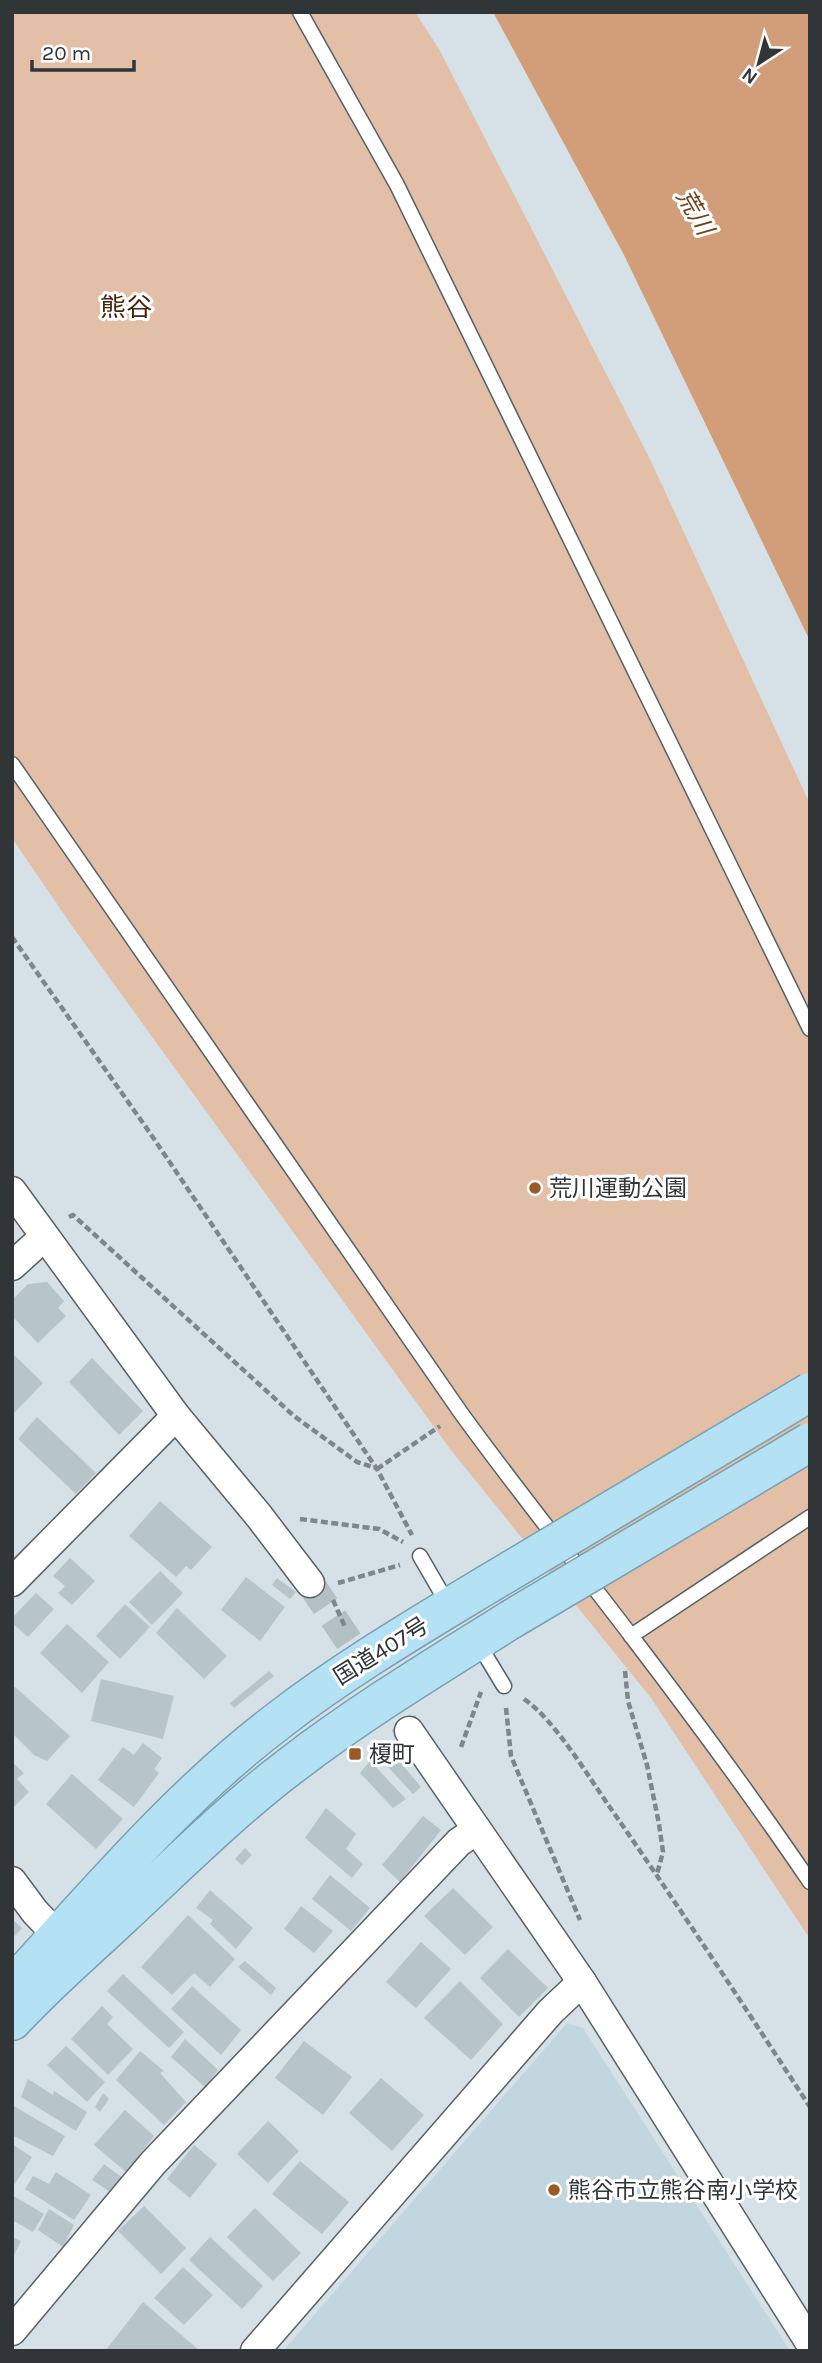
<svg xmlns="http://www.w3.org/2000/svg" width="822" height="2363" font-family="Karla,'Noto Sans JP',sans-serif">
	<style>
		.built { fill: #c2d6df }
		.green { fill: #e2bfa6 }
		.water { fill: #d29e7a }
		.building { fill: #b7c4c9 }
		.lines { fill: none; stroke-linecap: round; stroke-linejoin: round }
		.minor-tunnel { stroke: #b4bfc4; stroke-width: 28; stroke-dasharray: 28 14; stroke-linecap: butt }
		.service-casing { stroke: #576267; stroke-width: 17 }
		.minor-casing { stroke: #576267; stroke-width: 31 }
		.trunk-casing { stroke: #7aa0b1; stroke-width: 41 }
		.path { stroke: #7d868a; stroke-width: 4.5; stroke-dasharray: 7 3.5; stroke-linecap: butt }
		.service { stroke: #fff; stroke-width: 14 }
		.minor { stroke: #fff; stroke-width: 28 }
		.trunk { stroke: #b4e2f4; stroke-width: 38 }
		.trunk-bridge-casing { stroke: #7aa0b1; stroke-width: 41; stroke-linecap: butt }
		.trunk-bridge { stroke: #b4e2f4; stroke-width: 38 }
		.poi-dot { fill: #9a5a24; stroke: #fff; stroke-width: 2.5 }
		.labels { text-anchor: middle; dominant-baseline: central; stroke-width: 6; stroke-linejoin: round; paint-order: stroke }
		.poi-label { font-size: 23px; fill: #303537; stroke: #fff; text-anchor: start }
		.street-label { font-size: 23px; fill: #303537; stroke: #fff }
		.water-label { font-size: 24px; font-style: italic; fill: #744219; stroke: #fff }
		.quarter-label { font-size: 26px; fill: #45250c; stroke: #fff }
	</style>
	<rect width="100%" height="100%" fill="#d5e1e7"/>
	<path class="built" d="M567,2023l16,5 207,323h-507z"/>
	<path class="green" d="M12,12h403l24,37 210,408 161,347v1135l-159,-241 -201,-249 -378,-523 -60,-88z"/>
	<path class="water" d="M493,12h317v629l-186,-386z"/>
	<g class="building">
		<path d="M47,1282l17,19 -6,7 8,8 -28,27 -26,-27v-16l16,-16z"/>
		<path d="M12,1353l31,30 -31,32z"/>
		<path d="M92,1358l51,53 -24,24 -50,-53z"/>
		<path d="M37,1417l59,56 -20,21 -58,-55z"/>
		<path d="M160,1501l52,46 -21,23 -5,-4 -10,11 -47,-41z"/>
		<path d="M70,1558l25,23 -23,24 -14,-12 7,-7 -12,-10z"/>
		<path d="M160,1571l23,22 -31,32 -23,-23z"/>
		<path d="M246,1577l39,30 -25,34 -39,-31z"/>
		<path d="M277,1578l19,14 -6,7 -18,-14z"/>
		<path d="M36,1593l18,16 -26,28 -16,-14v-5z"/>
		<path d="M125,1604l25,23 -30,32 -24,-23z"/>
		<path d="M177,1608l50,48 -23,23 -48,-46z"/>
		<path d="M67,1624l42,38 -27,31 -42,-40z"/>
		<path d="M269,1671l5,5 -40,32 -4,-5z"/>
		<path d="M101,1679l73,17 -11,43 -72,-18z"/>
		<path d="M15,1687l55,49 -23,25 -13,-6 -22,-22v-43z"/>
		<path d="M143,1743l19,15 -8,11 5,4 -25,34 -36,-27 25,-33 11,8z"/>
		<path d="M386,1745l35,42 -8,7 -37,-40z"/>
		<path d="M370,1761l36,38 -13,9 -33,-35z"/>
		<path d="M12,1762l12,11 -7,6 12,13 -17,17z"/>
		<path d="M72,1774l51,45 -27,30 -50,-45z"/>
		<path d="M326,1808l30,26 -10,15 17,15 -11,14 -47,-40z"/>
		<path d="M423,1816l18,14 -41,52 -18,-17z"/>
		<path d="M245,1848l7,7 -10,10 -7,-6z"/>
		<path d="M330,1875l40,33 -19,23 -39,-32z"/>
		<path d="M453,1888l40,39 -28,28 -41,-39z"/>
		<path d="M210,1890l43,38 -17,21 -26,-25 3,-4 -17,-12z"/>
		<path d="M301,1906l32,25 -19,22 -30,-24z"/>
		<path d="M188,1915l47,44 -25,28 -16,-14 -22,22 -31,-28z"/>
		<path d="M12,1919l10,9 -10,11z"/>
		<path d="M421,1942l30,27 -35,39 -30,-26z"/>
		<path d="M508,1949l40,39 -29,29 -39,-39z"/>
		<path d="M245,1961l31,27 -5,7 -33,-28z"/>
		<path d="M123,1974l61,58 -15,16 -62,-57z"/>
		<path d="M460,1981l43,43 -32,36 -47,-42z"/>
		<path d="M192,1986l49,44 -20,25 -50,-46z"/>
		<path d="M102,2006l11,11 -6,7 26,25 -25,26 -37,-36z"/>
		<path d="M185,2039l33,31 -13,17 -34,-30z"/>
		<path d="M304,2041l48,36 -29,38 -48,-37z"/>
		<path d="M66,2046l39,36 -18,20 -40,-37z"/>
		<path d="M140,2051l24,20 -4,2 26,29 -22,23 -48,-45z"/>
		<path d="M381,2078l43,37 -32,36 -43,-38z"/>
		<path d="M28,2079l25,16 1,-4 33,21 -11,19 -55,-34z"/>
		<path d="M103,2093l6,6 -9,13 -5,-5z"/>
		<path d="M12,2105l53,31 -12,20 -41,-21z"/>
		<path d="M125,2110l29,26 -28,36 -32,-27z"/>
		<path d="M268,2121l31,30 -31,32 -31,-29z"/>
		<path d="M12,2144l20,13 -17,27 -3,-1z"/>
		<path d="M194,2145l23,19 -27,34 -23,-19z"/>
		<path d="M300,2161l49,41 -27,32 -50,-40z"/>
		<path d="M104,2164l19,14 -10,16 -21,-14z"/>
		<path d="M56,2172l35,23 -17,25 -49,-31 8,-13 16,8z"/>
		<path d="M12,2195l32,19 -11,18 -21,-12z"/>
		<path d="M144,2206l42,42 -25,26 -43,-43z"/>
		<path d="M255,2208l46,45 -28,28 -46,-44z"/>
		<path d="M49,2209l25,16 -11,22 -25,-17z"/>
		<path d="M12,2237l9,4 -9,18z"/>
		<path d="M210,2237l53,49 -21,23 -53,-49z"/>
		<path d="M183,2267l30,28 -29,30 -30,-27z"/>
		<path d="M143,2302l57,49h-92l-2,-1z"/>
	</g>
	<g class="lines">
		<path class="minor-tunnel" d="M310,1583l99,148"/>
		<defs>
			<g id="service">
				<path d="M300,12l97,173 413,844"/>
				<path d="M12,764l449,649c55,76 114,149 171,224 61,80 121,161 178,245"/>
				<path d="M420,1556l29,50"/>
				<path d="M631,1636l179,-119"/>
				<path d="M478,1643l26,43"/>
			</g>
			<g id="minor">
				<path d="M12,1191l164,225 83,100 51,67"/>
				<path d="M12,1266l32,-29"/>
				<path d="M12,1582l164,-166"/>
				<path d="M409,1731l173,251 228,361"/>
				<path d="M12,1881l23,31 23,24"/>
				<path d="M12,2331l141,-168 306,-321 18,-12"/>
				<path d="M255,2351l296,-340 31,-29"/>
			</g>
			<g id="trunk">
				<path d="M14,1984c84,-91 165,-188 264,-263 66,-51 139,-94 210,-137"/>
				<path d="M12,2021c35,-38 74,-71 111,-106 55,-51 107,-103 166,-148 70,-54 146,-100 221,-147"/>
			</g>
		</defs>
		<use href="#service" class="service-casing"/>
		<use href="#minor" class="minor-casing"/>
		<use href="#trunk" class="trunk-casing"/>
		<g class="path">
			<path d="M12,937l138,196 227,336 35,66"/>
			<path d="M69,1217l4,-2 221,201 63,46 19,6"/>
			<path d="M377,1469l63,-43"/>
			<path d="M300,1519l79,10 24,13"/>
			<path d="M338,1583l62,-18"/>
			<path d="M333,1600l12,27"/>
			<path d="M625,1671l3,30 19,64 12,59 4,28 -6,22"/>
			<path d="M524,1699c30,20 64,77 85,107 69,99 135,200 201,301"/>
			<path d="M506,1708l5,48 69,164"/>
			<path d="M461,1747l20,-55"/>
		</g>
		<use href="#service" class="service"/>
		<use href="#minor" class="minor"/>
		<use href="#trunk" class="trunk"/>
		<defs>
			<g id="trunk-bridge">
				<path d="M488,1584l322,-192"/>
				<path d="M510,1620l300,-178"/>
			</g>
		</defs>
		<use href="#trunk-bridge" class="trunk-bridge-casing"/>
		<use href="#trunk-bridge" class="trunk-bridge"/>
	</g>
	<g class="poi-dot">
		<circle cx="535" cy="1188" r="7"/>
		<rect x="348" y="1747" width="14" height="14" rx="3.5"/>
		<circle cx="554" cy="2190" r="7"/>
	</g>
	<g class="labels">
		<g class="poi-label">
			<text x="549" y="1188">荒川運動公園</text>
			<text x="369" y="1754">榎町</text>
			<text x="568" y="2190">熊谷市立熊谷南小学校</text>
		</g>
		<g class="street-label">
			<text transform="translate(381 1651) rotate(-32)">国道407号</text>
		</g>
		<g class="water-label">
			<text transform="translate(695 212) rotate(60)">荒川</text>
		</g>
		<g class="quarter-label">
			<text x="126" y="307">熊谷</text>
		</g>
	</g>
	<rect width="822" height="2363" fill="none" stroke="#303537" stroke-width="28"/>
	<g transform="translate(759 63) rotate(216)" stroke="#ffffff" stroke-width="5" paint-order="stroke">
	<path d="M0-5L12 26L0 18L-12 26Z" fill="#303537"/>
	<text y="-10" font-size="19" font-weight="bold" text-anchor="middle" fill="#303537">N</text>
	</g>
	<path d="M32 60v10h102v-10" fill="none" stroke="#303537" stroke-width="3.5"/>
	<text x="42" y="60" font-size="21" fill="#303537" stroke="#ffffff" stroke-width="5" paint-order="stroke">20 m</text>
</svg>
